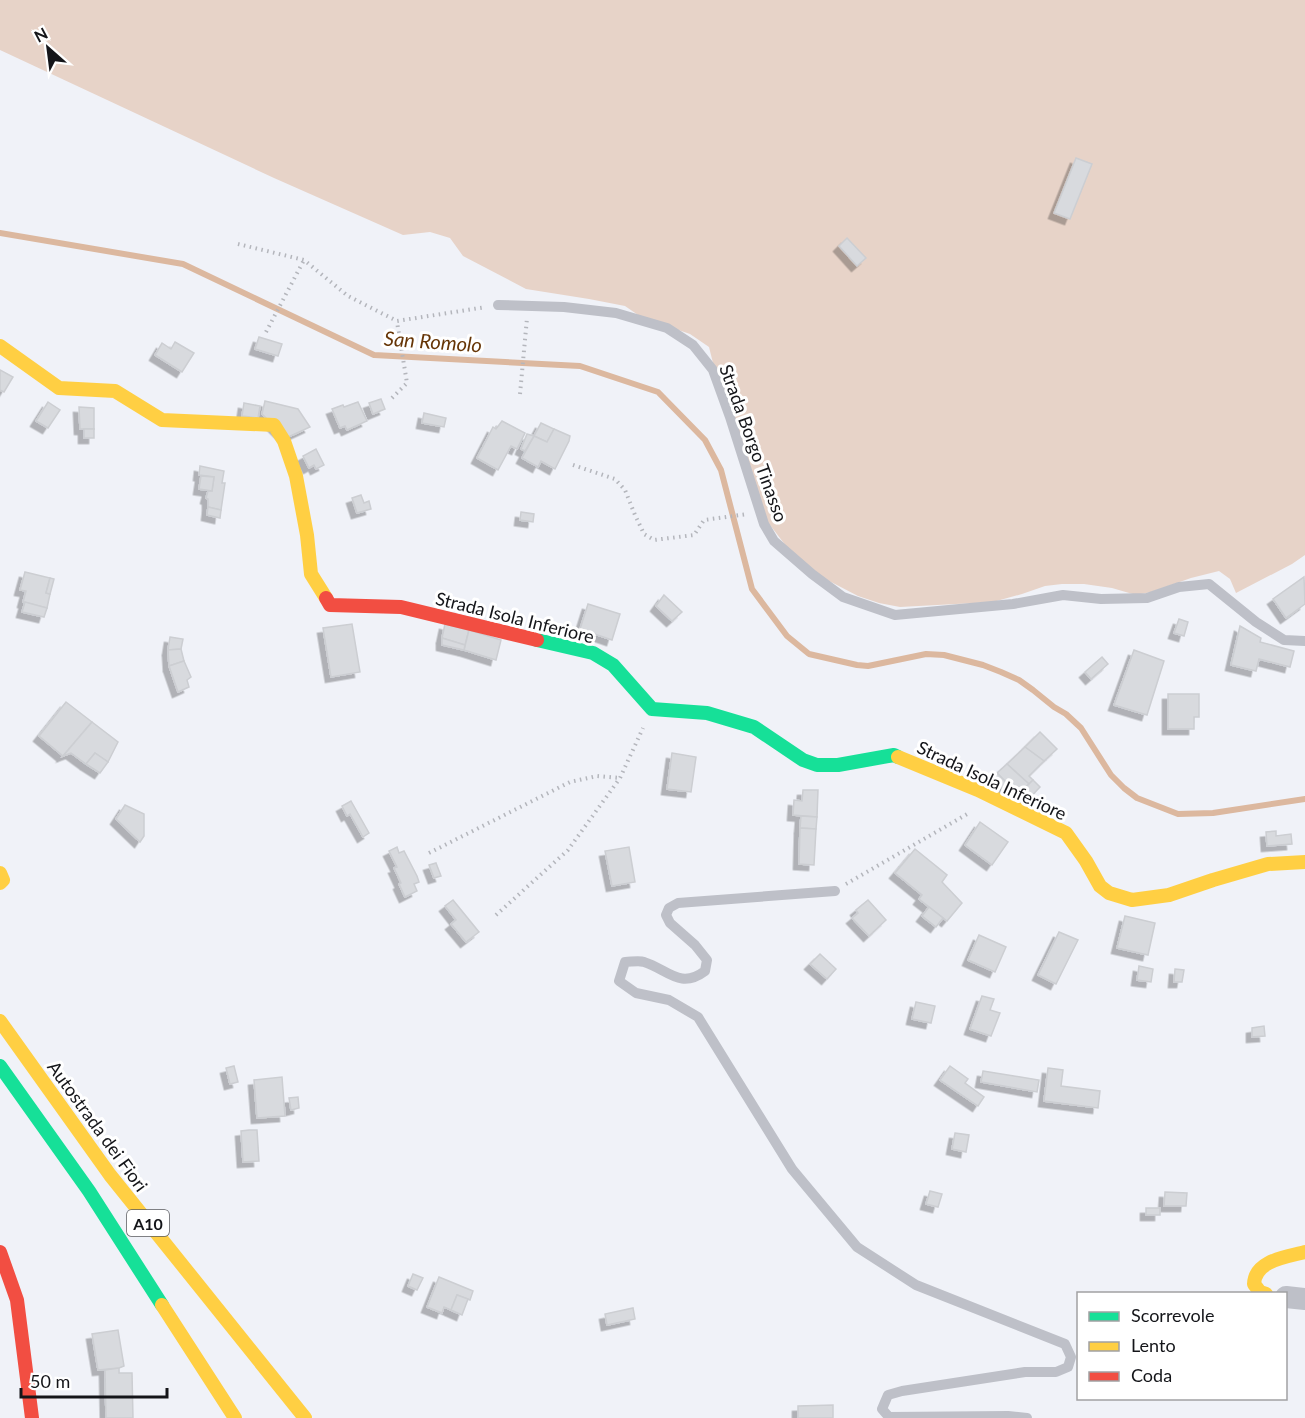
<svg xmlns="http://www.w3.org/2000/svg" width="1305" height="1418" font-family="Lato,sans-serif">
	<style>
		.green { fill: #e7d3c8 }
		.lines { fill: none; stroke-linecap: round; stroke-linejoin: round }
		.stream { stroke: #dcb89f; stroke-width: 6 }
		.building { fill: #d8dade; stroke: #ccced2; stroke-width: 1.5; filter: url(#shadow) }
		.path { stroke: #b4b6bc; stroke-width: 4; stroke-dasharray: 1.5 4.5; stroke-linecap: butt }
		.lane { stroke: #bec0c8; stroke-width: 10 }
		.street { stroke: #bec0c8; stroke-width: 22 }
		.fast { stroke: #16e098; stroke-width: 14 }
		.slow { stroke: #ffcf43; stroke-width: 14 }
		.jam { stroke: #f24e42; stroke-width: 14 }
		.labels { text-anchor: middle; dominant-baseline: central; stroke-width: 6; stroke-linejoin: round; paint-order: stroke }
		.shield { fill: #fff; stroke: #5a5b5e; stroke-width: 1.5 }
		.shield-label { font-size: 16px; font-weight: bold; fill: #141519 }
		.street-label { font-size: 18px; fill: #141519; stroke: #fff }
		.water-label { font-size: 20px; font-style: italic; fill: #663506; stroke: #fff }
	</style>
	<defs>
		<filter id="shadow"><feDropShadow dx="-5.5" dy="5.5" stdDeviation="0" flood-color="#0004"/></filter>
	</defs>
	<rect width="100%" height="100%" fill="#f0f2f8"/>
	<path class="green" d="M0,0h1305v555l-13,9 -56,29 -6,-14 -11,-8 -28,7 -40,14 -15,3 -24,-7 -28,-4h-22l-17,2 -23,8 -29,8 -93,5 -21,-4 -21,-7 -48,-25 -11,-8 -32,-42 -52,-150 -6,-24 -19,-13 -49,-17 -16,-11 -36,-7 -63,-10 -63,-33 -13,-18 -20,-6 -27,3 -129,-57 -274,-128z"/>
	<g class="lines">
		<path class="stream" d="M0,233l183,31 191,91 206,11 78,26 47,48 16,30 31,119 35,47 22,18 48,11 11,1 58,-12 18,1 39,10 18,7 18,8 14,10 21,17 12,7 15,14 30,47 13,13 13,10 41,16 35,-1 92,-14"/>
	</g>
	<g class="building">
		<path d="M1076,158l16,6 -22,55 -16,-6z"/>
		<path d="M847,238l19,20 -9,8 -18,-20z"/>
		<path d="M259,337l23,7 -4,12 -23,-7z"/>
		<path d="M175,342l19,11 -12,19 -27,-17 7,-12 9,6z"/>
		<path d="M0,370l13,7 -9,15 -4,-2z"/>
		<path d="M381,399l4,10 -12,5 -4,-11z"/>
		<path d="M265,401l33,8 12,18 -24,11 -24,-24z"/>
		<path d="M48,402l12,8 -12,18 -12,-7z"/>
		<path d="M358,402l9,19 -20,9 -2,-4 -5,2 -8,-19 11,-4 1,2z"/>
		<path d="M244,403l16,3 -2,12 -16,-2z"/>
		<path d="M79,407l15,1v21h-14z"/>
		<path d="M424,413l22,5 -2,9 -22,-4z"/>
		<path d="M502,421l23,12 -8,16 -6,-3 -13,24 -21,-12 16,-31 3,2z"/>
		<path d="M541,423l13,6 -7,13 -13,-6z"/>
		<rect x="84" y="429" width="10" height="9"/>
		<path d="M554,429l16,7 -1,5 -14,28 -14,-8 -3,6 -16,-9 12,-22 13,6z"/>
		<path d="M527,434l7,2 -9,15 -4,-2z"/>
		<path d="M316,449l8,16 -8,4 -2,-4 -5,3 -6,-12z"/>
		<path d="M200,466l24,5 -2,12h3l-4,27 -13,-3v-8l-2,-1 2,-7h4l2,-14 -15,-2z"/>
		<path d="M201,476l13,1 -2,14 -13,-2z"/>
		<path d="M361,495l3,8 5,-2 2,8 -14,4 -5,-15z"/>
		<path d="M208,507l13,3 -1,8 -13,-3z"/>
		<path d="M521,512l13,2 -1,8 -13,-2z"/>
		<path d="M25,572l25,6 -4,15 4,1 -3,14 -24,-6 3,-11 -6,-1z"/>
		<path d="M1304,577l1,27 -19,14 -13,-19z"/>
		<path d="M50,578l4,1 -4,15 -4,-1z"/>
		<path d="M664,595l18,17 -10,9 -16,-15z"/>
		<path d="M25,602l22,6 -3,9 -22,-5z"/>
		<path d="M588,604l32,10 -8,26 -32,-11z"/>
		<path d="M1179,619l9,3 -4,14 -10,-3z"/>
		<path d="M352,624l8,48 -29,5 -8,-49z"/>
		<path d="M445,624l24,6 -4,15 -23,-7z"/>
		<path d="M1240,626l21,12 -1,4 34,9 -4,16 -31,-8 -3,12 -25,-6z"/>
		<path d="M469,630l32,10 -5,20 -32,-10z"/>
		<path d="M170,637l13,2 -2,10 -13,1z"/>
		<path d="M442,638l23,7 -1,5 -22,-5z"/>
		<path d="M181,649l3,12 -15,5 -1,-16z"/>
		<path d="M1134,650l30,11 -17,54 -33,-10z"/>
		<path d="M1102,657l6,7 -17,15 -6,-7z"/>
		<path d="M184,661l7,16 -4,3 2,7 -11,5 -9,-26z"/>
		<path d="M1168,694h31v23h-5v12h-26z"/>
		<path d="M66,702l26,20 -29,34 -24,-20z"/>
		<path d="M92,722l26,20 -10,20 -13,-9 -9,11 -15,-11 -8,3z"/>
		<path d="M1040,732l17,17 -13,12 -19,-14z"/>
		<path d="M1025,747l19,14 -15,15 4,4 -4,4 -22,-20z"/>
		<path d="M95,753l13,9 -8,11 -14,-9z"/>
		<path d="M672,753l24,4 -5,35 -24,-3z"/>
		<path d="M1007,764l22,20 -11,11 -21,-22z"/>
		<path d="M997,773l15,15 -5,5 -16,-14z"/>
		<path d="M1033,780l7,7 -15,16 -7,-8z"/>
		<path d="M803,790h15l-1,27 -24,-2 1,-15 8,1z"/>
		<path d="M351,801l18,32 -6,4 -13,-23 -3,2 -5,-10z"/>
		<path d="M125,805l19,9v22l-4,6 -24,-23z"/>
		<path d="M801,816l16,1 -1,12 -16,-1z"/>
		<path d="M980,822l28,20 -16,23 -27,-20z"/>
		<path d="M800,828l16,1 -2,36 -15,-1z"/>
		<path d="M1276,831v5l15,-2 1,10 -25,2 -1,-14z"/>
		<path d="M397,847l2,6 5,-2 13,25 2,6 -5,2 3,7 -12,6 -6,-13 2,-1 -7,-15 3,-1 -8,-16z"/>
		<path d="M629,847l6,35 -23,4 -7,-35z"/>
		<path d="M915,849l32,26 -5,7 20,21 -15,18 -28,-22 3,-4 -27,-22z"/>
		<path d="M436,863l5,13 -7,2 -5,-13z"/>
		<path d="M453,900l26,32 -13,10 -15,-18 5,-4 -11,-14z"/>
		<path d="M868,900l18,20 -17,16 -17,-18 6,-5 -2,-3z"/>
		<path d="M929,907l14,11 -7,9 -14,-11z"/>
		<path d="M1125,916l30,7 -7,32 -31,-7z"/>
		<path d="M1059,932l19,8 -22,44 -18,-9z"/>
		<path d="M979,935l27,12 -11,25 -27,-12z"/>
		<path d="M820,954l16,15 -9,10 -17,-15z"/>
		<path d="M1139,966l14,3 -2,13 -14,-2z"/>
		<path d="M1175,969l9,1 -2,12h-8z"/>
		<path d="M982,996l12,3 -4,11 10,3 -9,23 -21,-7z"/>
		<path d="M916,1002l19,4 -4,17 -19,-4z"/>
		<path d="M1264,1026l1,10 -13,1v-9z"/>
		<path d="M234,1066l4,16 -8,2 -4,-16z"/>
		<path d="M950,1066l18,13 -3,4 19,14 -6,9 -38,-26z"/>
		<path d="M1048,1068l15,2 -2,16 39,5 -2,17 -54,-7z"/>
		<path d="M983,1071l56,9 -2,12 -56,-10z"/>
		<path d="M282,1077l3,39 -28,2 -3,-38z"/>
		<path d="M298,1097l1,11 -8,2 -2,-12z"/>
		<path d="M249,1130h8l2,31 -16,1 -2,-31z"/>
		<path d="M955,1133l14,2 -3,17 -14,-3z"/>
		<path d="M930,1191l12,3 -4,13 -12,-3z"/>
		<path d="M1165,1192l22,1 -1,13h-22z"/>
		<rect x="1146" y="1208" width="14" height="7"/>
		<path d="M413,1274l10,4 -6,12 -9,-4z"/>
		<path d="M439,1277l34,14 -3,9 -13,-5 -6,15 -7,-3 -2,6 -15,-6z"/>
		<path d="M457,1295l11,4 -6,16 -11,-5z"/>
		<path d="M633,1308l2,11 -28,6 -2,-11z"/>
		<path d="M118,1330l6,36 -5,2 -21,2 -6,-36z"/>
		<path d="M119,1368v5h13l1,45h-27l-1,-48z"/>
		<path d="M833,1405v13h-35v-12z"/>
	</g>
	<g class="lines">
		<g class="path">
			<path d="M238,244l66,16 44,36 49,25 89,-14"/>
			<path d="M266,332l38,-72"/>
			<path d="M520,394l7,-76"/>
			<path d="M392,398l15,-15 -10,-61"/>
			<path d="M573,465l42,14 10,11 10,25 9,19 10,6 40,-5 10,-15 44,-6"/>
			<path d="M429,853l141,-71 27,-6 23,2"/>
			<path d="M846,884l123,-71"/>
			<path d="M496,915l72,-65 52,-72 23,-50"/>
		</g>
		<g class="lane">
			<path d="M498,305l66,2 52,6 51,15 26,17 20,25 17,47 34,107 10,17 38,33 31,23 52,18 118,-11 50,-9 38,4 46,-1 32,-11 30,-3 47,38 28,18 21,1"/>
			<path d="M835,891l-157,12 -9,5 -3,7 4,8 25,22 12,15 -2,11c-25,19 -38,-2 -61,-9 -5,-2 -13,0 -19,0l-6,19 17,12 33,7 29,17 94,152 65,78 59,38 149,59 6,13 -3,10 -12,5h-31l-123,19 -14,4 -6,14 7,8 119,-1 19,2"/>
		</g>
		<path class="street" d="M1286,1297l19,2"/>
		<g class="fast">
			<path d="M537,640l56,13 20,12 39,44 55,4 47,14 49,33 14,5h21l56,-10 4,2"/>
			<path d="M0,1066l89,125 73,114"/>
		</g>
		<g class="slow">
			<path d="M0,346l59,42 56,3 47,29 112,5 10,16 12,35 11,59 4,39 15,24"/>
			<path d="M898,757l80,33 88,43 20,28 14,25 9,7 23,7 37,-5 44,-15 55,-16 37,-2"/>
			<path d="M0,873l3,7 -3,3"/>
			<path d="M0,1021l110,154 195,243"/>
			<path d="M1266,1294l-6,-2 -6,-8c1,-24 33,-27 51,-32"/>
			<path d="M162,1305l73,113"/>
		</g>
		<g class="jam">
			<path d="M326,598l4,7 71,2 136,33"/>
			<path d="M0,1252l17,48 15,118"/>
		</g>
	</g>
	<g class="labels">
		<rect class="shield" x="127" y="1210" width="42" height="26" rx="4.5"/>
		<g class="shield-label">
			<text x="148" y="1223">A10</text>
		</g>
		<g class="street-label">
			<text transform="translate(754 443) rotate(70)">Strada Borgo Tinasso</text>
			<text transform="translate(515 617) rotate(14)">Strada Isola Inferiore</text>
			<text transform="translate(992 780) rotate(25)">Strada Isola Inferiore</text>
			<text transform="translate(98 1126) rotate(54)">Autostrada dei Fiori</text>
		</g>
		<g class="water-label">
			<text transform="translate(433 341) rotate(4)">San Romolo</text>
		</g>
	</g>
	<rect x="1077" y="1292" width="210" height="108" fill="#ffffff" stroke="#a1a1a3" stroke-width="1.5"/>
	<rect x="1089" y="1312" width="30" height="9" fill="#16e098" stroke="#a1a1a3" stroke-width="1.5"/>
	<text x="1131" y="1322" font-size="18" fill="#141519">Scorrevole</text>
	<rect x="1089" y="1342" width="30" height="9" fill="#ffcf43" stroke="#a1a1a3" stroke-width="1.5"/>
	<text x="1131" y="1352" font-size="18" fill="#141519">Lento</text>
	<rect x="1089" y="1372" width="30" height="9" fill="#f24e42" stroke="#a1a1a3" stroke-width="1.5"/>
	<text x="1131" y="1382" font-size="18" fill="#141519">Coda</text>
	<g transform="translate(48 48) rotate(332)" stroke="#ffffff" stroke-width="4.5" paint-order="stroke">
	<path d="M0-4.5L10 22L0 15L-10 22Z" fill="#141519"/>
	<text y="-9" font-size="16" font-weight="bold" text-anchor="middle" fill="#141519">N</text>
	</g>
	<path d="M21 1388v9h146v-9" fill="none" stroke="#141519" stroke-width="3"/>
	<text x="30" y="1388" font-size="18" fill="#141519" stroke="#ffffff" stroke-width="4.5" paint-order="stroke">50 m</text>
</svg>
